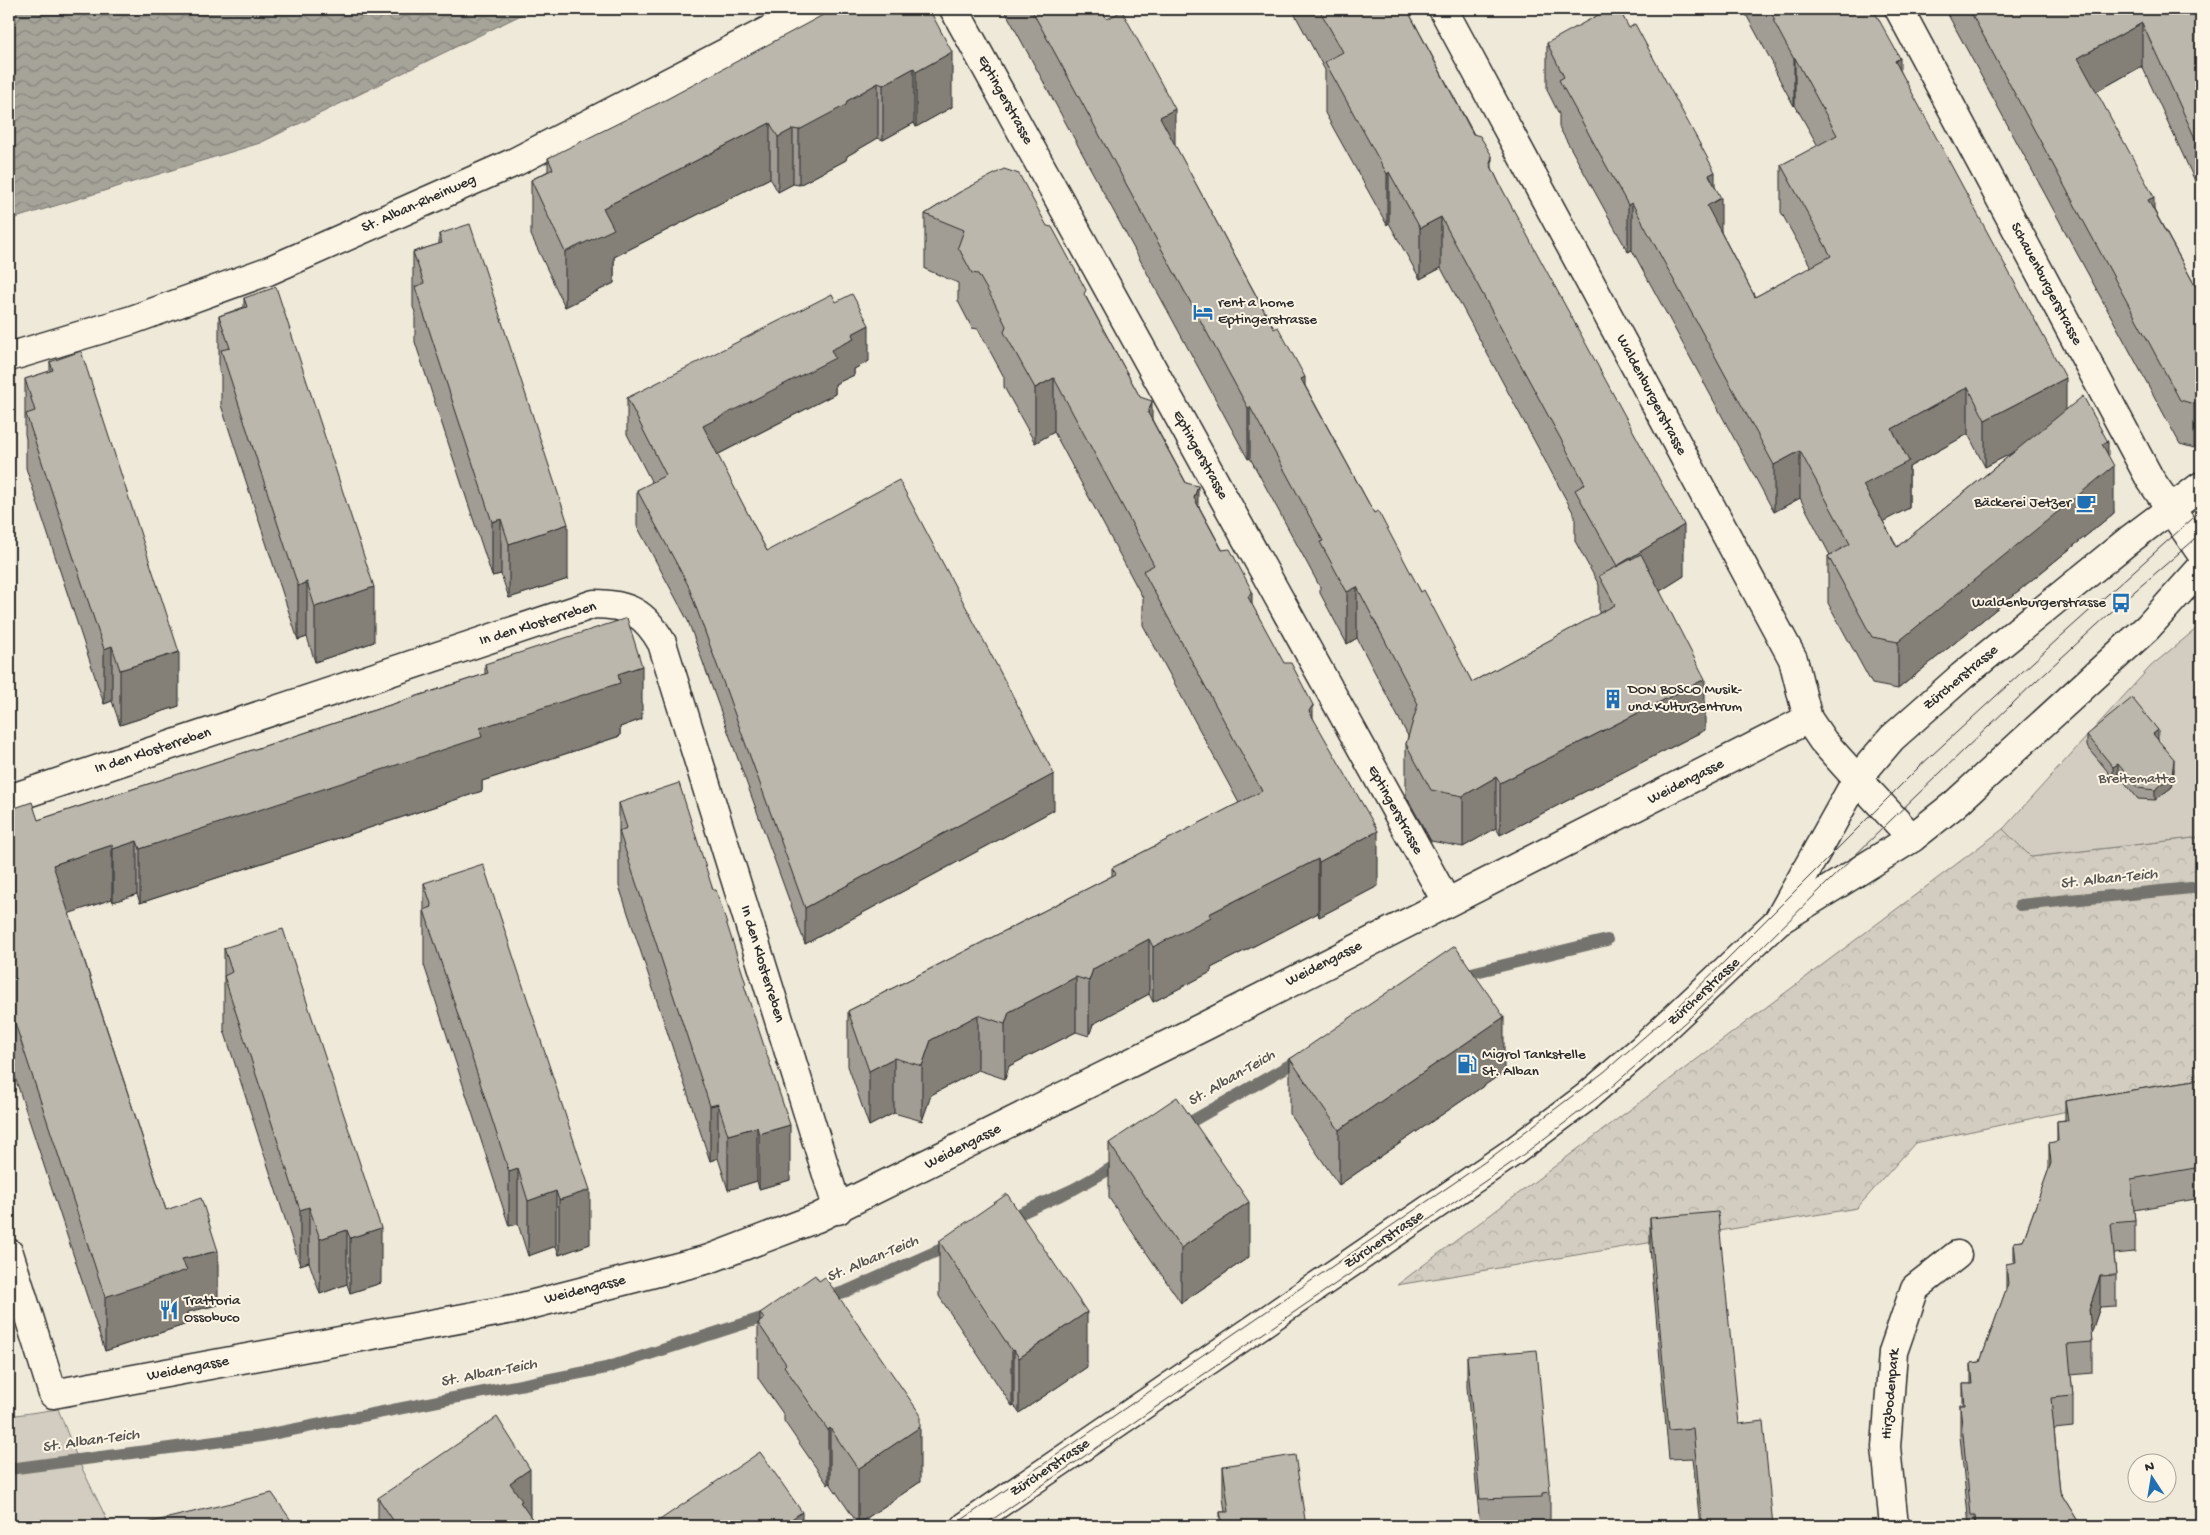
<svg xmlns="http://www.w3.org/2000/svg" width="2210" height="1535" font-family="'Gochi Hand',sans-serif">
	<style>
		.forest { fill: url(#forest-crowns); stroke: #7e7c76 }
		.park { fill: #d2cdc0; stroke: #7e7c76 }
		.water { fill: url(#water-waves); stroke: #75736d }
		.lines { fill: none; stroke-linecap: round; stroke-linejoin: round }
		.stream { stroke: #75736d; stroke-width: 12 }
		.minor-casing { stroke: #2b2b2b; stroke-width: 31 }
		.secondary-casing { stroke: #2b2b2b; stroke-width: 31 }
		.minor { stroke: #fcf5e5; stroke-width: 28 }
		.secondary { stroke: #fcf5e5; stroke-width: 28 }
		.tram { stroke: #2b2b2b; stroke-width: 1 }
		.wall { fill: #a29d94; stroke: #2b2b2b; fill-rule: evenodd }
		.shaded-wall { fill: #848078; stroke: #2b2b2b }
		.building { fill: #bcb7ac; stroke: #2b2b2b }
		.labels { text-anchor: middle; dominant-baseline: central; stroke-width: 4; stroke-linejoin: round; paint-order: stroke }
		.street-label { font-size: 15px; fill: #2b2b2b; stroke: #fcf5e5 }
		.poi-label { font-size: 15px; fill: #2b2b2b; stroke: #fcf5e5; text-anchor: start }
		.park-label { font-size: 15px; fill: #555450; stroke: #fcf5e5 }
		.water-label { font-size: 16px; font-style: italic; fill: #565552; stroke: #fcf5e5 }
	</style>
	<defs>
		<pattern id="forest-crowns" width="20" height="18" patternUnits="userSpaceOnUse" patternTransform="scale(1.25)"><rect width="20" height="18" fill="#d2cdc0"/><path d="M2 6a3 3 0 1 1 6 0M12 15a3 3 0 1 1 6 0" fill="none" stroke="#b4b0a5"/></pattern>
		<pattern id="water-waves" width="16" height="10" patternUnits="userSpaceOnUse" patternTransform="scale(1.25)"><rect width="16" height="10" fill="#a6a399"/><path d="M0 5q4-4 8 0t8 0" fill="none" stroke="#87857d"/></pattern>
	</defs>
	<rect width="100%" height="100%" fill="#efe9da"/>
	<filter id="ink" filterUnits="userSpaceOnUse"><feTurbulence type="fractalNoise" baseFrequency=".02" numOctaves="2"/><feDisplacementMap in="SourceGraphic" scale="10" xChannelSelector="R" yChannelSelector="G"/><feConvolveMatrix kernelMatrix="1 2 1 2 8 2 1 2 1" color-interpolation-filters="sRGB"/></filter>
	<g filter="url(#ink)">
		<path class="forest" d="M2003,829l28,28 170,-20v246l-286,60 -58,65 -460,77z"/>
		<g class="park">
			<path d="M2201,625v212l-170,20 -28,-28 148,-163z"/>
			<path d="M58,1409l20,51 32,66h-101v-110z"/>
		</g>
		<path class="water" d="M9,9h524l-273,134 -251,77z"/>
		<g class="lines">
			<g class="stream">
				<path d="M2020,905l181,-18"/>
				<path d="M1459,976l148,-36"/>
				<path d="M1180,1128l124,-71"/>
				<path d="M1006,1220l68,-31 50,-28"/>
				<path d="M822,1299l25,-8 106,-47"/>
				<path d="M9,1469l252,-33 345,-68 168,-54"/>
			</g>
			<defs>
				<g id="minor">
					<path d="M954,9l492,892"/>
					<path d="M1443,9l350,650 15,60 15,22 34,38"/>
					<path d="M1899,9l251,470 51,74"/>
					<path d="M9,357l123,-37 136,-49 247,-109 295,-153"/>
					<path d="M9,799l585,-195c34,0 51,9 68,39l176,567"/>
					<path d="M9,1253l44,141 465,-86 191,-49 108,-41 388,-192 603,-307"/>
					<path d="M1894,1526l-8,-79 7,-95 22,-64 42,-33"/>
				</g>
				<g id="secondary">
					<path d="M1857,779l55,59"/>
					<path d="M1779,919l78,-140 35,-41 70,-62 167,-136 72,-54"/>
					<path d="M966,1526l547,-374 72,-54 58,-50 135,-127 134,-83 43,-34 193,-177 53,-59"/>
				</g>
			</defs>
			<use href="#minor" class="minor-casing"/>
			<use href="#secondary" class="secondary-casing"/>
			<use href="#minor" class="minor"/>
			<use href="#secondary" class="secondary"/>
			<g class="tram">
				<path d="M953,1526l536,-367 115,-87 71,-62 53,-52 191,-191 140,-129 142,-127"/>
				<path d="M983,1526l537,-369 88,-67 83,-73 202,-199 142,-136 86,-79 80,-69"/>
			</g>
		</g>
		<g class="wall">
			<path d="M929,9l23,98 -36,20 -2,-4 -31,17 -5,-2 -31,18 -1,4 -47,25 -6,-1 -15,8 -8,-14 -156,79v26l-49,24 -34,-72v-55l17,-9v-13z"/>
			<path d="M1004,9h97l273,504 47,79 51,90 127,-68v-29l-24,-44v-25l-134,-248 -21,11 -31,-56 -2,2 -62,-112v-43l-32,-59v-2h114l85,159 192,408 -24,15 45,139 -205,105 -4,-7 -33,19 -32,-6 -25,-45v-52l2,-8 -51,-98 -10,6 -27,-51v-6l-70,-129 -2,1z"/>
			<path d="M1743,9h130l27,61 166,340 42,45 6,58 -216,176 -26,-5 -44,-81v-47l2,-1 -30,-57 -26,14 -142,-262 -4,2 -69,-125v-13l-12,-24v-47l168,144 6,45 34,65 56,-30 -30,-55v-47l37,-19 -23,-41 -1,1 -11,-20 -10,-19v-3zM1968,434l17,33 29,-15 -117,95 -14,-26 26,-13v-41z"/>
			<path d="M1945,9h256v185l-59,-128 -46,26 58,118 44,81 3,-3v154l-7,6 -14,-4z"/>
			<path d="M960,192l126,105 227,421 65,168 -59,31 -1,-4 -107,55v4l-58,30 -4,-8 -56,30 -4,12 -13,-4 -67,34 -4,13 -27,-9 -47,25 -9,26 -28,-8 -25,13 -21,-60v-55l264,-135v-8l127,-65 -96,-178v-27l-89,-166 -19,11 -31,-56v-10l-26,-48 -6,-1 -14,-27v-18l-33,-14v-55z"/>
			<path d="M439,234l129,345 -59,19 -8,-24 -9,2 -77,-234v-30l-2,-5v-55l26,-8z"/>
			<path d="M244,298l130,344 -59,20 -8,-25 -9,3 -77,-235v-29l-2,-5v-55l25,-9z"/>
			<path d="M836,302l33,59 -15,8v6l-19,9v10l-118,61 50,96 287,259 -249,134 -117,-323 -51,-95v-36l15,-7 -25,-49v-36z"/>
			<path d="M50,362l129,344 -59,19 -8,-24 -8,3 -78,-236v-29l-1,-5v-55l25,-8z"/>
			<path d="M485,664l157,55 -22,8v9l-138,45v10l-342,112 -3,-9 -24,8 -1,-3 -43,14 97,297 52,95 -31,7v12l-82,27 -96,-292v-249l29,10 447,-146z"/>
			<path d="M2087,735l71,5 16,30 -2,17 -17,13 -17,-1 -20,-25 -5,4 -26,-32z"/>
			<path d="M619,803l127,188 44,189 -31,9 -2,-8 -29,9 -10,-32 -8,3 -91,-275z"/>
			<path d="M424,883l166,361 -31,11 -3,-9 -28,10 -10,-32 -9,2 -85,-261z"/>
			<path d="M224,948l157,335 -31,10 -3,-9 -27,10 -11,-32 -9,3 -76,-235z"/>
			<path d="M1290,1059l214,13 -165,113 -49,-71z"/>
			<path d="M2201,1079v119l-67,12 1,11v31l-21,2 2,21v31l-16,1 -9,26 1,9v31l-21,2 2,21v31l-19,2 6,63 21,34h-112l-9,-90v-31h3v-21h8v-21l9,-1 26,-72v-26l8,-1v-21l9,-1 26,-72v-26l8,-1v-21l8,-1v-19z"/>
			<path d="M1109,1143l140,114 -68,46 -72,-105z"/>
			<path d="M1650,1218l89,206 34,102h-73l-7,-68 -24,1 -19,-211z"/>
			<path d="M939,1241l148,126 -68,46 -5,-8 -2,1 -73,-110z"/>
			<path d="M760,1313l160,169 -62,42 -28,-41 -2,2 -44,-64v-6l-26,-37v-55l2,-1z"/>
			<path d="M1467,1356l83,136v31l-8,1v2h-62l-13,-139z"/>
			<path d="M1223,1466l83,60h-86v-14h5l-2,-15z"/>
			<path d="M378,1498l152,18 7,10h-159z"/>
		</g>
		<g class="shaded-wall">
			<path d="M2142,23v43l-64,36v-44z"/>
			<path d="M952,52v55l-36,20v-55z"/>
			<path d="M1795,58v47l-1,1v-47z"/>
			<path d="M1900,58v47l-5,-44z"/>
			<path d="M914,68v55l-31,17v-55z"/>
			<path d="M878,83v55l-31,18 -1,4 -47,25v-55l48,-29z"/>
			<path d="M1175,109v51l-15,-43z"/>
			<path d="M770,123v55l-156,79v26l-49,24v-55l38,-44z"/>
			<path d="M793,129v55l-15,8v-55z"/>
			<path d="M1492,156v51l-2,-43z"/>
			<path d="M1389,172v51l-2,2v-51z"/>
			<path d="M1715,172v29l6,-3v47l-14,-39 2,-31z"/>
			<path d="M2154,197v44l-6,-41z"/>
			<path d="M1632,203v47l-4,2v-47z"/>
			<path d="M1441,217v51l-21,11v-51z"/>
			<path d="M869,325v36l-15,8v6l-19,9v10l-132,68v-36l128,-76 21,-16z"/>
			<path d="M1305,377v51l-4,-49z"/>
			<path d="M1054,378v54l-19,11v-55z"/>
			<path d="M2066,378v47l-81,42v-47z"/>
			<path d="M1968,387v47l-59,33v41l-46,24v-47l29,-56z"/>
			<path d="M2201,398v44l-7,6v-44z"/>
			<path d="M1152,401v54l-4,-42z"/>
			<path d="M1250,407v51l-2,1v-51z"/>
			<path d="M2108,442v29l6,-5v47l-216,176v-47l204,-198z"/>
			<path d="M1800,451v47l-26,14v-47z"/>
			<path d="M1198,486v55l-4,-43z"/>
			<path d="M501,519v55l-9,2v-54z"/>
			<path d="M568,524v55l-59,19v-54z"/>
			<path d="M1684,525v51l-67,42v-52z"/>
			<path d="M307,582v55l-9,3v-54z"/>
			<path d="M374,587v55l-59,20v-55z"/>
			<path d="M1357,587v51l-10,6v-52z"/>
			<path d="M1252,591v55l-4,-49z"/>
			<path d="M112,646v55l-8,3v-55z"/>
			<path d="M179,652v54l-59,19v-55z"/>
			<path d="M642,666v53l-22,8v9l-138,45v10l-342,112v-54l340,-121 138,-54z"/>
			<path d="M1705,679v51l-205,105v-52z"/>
			<path d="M1313,705v54l-4,-48z"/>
			<path d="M2158,730v11l-5,-7z"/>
			<path d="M2174,759v11l-2,17 -17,13v-10z"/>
			<path d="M2118,764v10l-5,4v-11z"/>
			<path d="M1054,774v36l-249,134v-36z"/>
			<path d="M1496,777v51l-33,19v-51z"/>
			<path d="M1378,831v55l-59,31v-55z"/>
			<path d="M137,841v53l-24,8v-53z"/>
			<path d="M112,845v54l-59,20v-54z"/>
			<path d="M1318,859v54l-107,55v4l-58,30v-55l56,-33z"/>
			<path d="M1149,939v55l-56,30 -4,12v-55l4,-12z"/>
			<path d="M1076,977v55l-67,34 -4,13v-55l4,-12z"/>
			<path d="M978,1015v55l-47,25 -9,26v-55l9,-26z"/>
			<path d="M1504,1017v55l-165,113v-55z"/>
			<path d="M894,1058v55l-25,13v-55z"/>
			<path d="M718,1104v54l-8,3v-55z"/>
			<path d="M790,1125v55l-31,9v-55z"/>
			<path d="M757,1127v54l-29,9v-55z"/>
			<path d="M518,1169v55l-9,2v-54z"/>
			<path d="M590,1190v54l-31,11v-55z"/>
			<path d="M556,1191v55l-28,10v-55z"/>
			<path d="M1249,1202v55l-68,46v-55z"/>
			<path d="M309,1207v55l-9,3v-55z"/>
			<path d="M381,1228v55l-31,10v-55z"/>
			<path d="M347,1230v54l-27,10v-55z"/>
			<path d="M218,1251v54l-31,7v12l-82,27v-54l77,-38z"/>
			<path d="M2100,1276v31l-11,33v-31z"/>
			<path d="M1087,1312v55l-68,46v-55z"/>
			<path d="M1014,1350v55l-2,1v-55z"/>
			<path d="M920,1427v55l-62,42v-55z"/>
			<path d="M830,1428v55l-2,2v-55z"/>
			<path d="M530,1469v50l-8,5 -12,-41z"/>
			<path d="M802,1512v14h-21z"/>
		</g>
		<g class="building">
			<path d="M834,9h95l23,43 -36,20 -2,-4 -31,17 -5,-2 -31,18 -1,4 -47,25 -6,-1 -15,8 -8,-14 -167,85 11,21 -49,23 -34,-72 22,-11 -5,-11 119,-59z"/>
			<path d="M1031,9h70l6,10 15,-8 53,98 -15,8 114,212 4,-2 27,50 -4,2 73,134 4,-2 43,81 3,-2 48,92 143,-77 -16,-29 42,-22 64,125 -205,104 -4,-6 -33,19 -32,-6 -25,-46 12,-40 -61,-117 -10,5 -27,-50 3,-1 -55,-101 -18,-33 -2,1z"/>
			<path d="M1319,9h88l66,125 7,2 12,20 -2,8 10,21 184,340 -67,41 -42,-76 10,-6 -144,-267 -21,11 -31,-56 -2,2 -62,-112 18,-10z"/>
			<path d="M1609,9h10l10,19 6,-4 80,148 -6,3 12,23 -14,8 48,91 76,-41 -50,-91 56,-30 -42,-77 -1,1 -11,-20 -10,-19h2l-6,-11h104l27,49 -5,3 171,317 -81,42 -17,-33 -76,42 17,32 -46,24 34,62 186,-151 25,46 -6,2 12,22 -216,176 -26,-5 -44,-81 22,-12 -50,-93 -26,14 -142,-262 -4,2 -69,-125 5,-3 -17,-34z"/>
			<path d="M1969,9h232v142l-59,-128 -64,35 76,139 -6,3 50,91 3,-3v110l-7,6 -14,-4z"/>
			<path d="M1004,169l15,5 28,52 5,1 34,63 -2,4 56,103 12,4 -4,12 38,70 12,3 -4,12 28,52 8,-1 22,42 -4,6 36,66h7l22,42 -4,6 69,120 -59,31 -1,-3 -109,55 2,3 -58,30 -4,-8 -56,30 -4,12 -13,-4 -67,35 -4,12 -27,-9 -47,25 -9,26 -28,-8 -25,13 -21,-60 268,-137 -4,-6 150,-77 -119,-220 11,-6 -100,-187 -19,10 -31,-56 2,-6 -13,-26 -15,-26 -6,-1 -14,-26 6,-17 -39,-16 35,-22z"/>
			<path d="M470,224l98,300 -59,20 -8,-25 -9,3 -77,-235 9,-4 -11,-31 29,-9 -3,-9z"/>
			<path d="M276,287l98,300 -59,20 -8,-25 -9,4 -77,-236 9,-2 -11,-32 28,-9 -3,-9z"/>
			<path d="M832,294l4,8 16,-8 17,31 -17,9 2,5 -23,11 4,8 -132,68 64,125 132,-71 155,294 -249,134 -117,-323 -51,-95 29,-15 -39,-77z"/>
			<path d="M81,351l98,301 -59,18 -8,-24 -8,3 -78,-235 9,-3 -10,-32 28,-9 -3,-8z"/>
			<path d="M627,618l15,48 -24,8 2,9 -140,45 2,9 -342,112 -3,-8 -24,8 -1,-4 -59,20 113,345 35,-12 17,53 -36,8 5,11 -82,27 -96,-292v-195l23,-8 6,18 450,-147 -3,-9z"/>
			<path d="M2132,698l26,32 -5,4 21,25 -2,17 -17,14 -17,-2 -20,-24 -5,3 -26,-32z"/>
			<path d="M679,783l34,107h3l16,50 14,44 -2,1 46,140 -31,9 -2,-7 -29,8 -10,-31 -8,2 -91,-275 8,-3 -8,-25z"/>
			<path d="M483,864l107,326 -31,10 -3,-9 -28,10 -10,-32 -9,3 -85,-262 8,-3 -8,-24z"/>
			<path d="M283,929l98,299 -31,10 -3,-8 -27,9 -11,-32 -9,3 -76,-234 8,-4 -8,-24z"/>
			<path d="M1455,946l49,71 -165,113 -49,-71z"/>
			<path d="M2201,1079v88l-70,12 4,42 -24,2 5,52 -16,1 -11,33 3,33 -24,2 5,52 -22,2 9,94 21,34h-105l-1,-11h-4l-11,-110h5l-2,-21h10l-2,-21 9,-1 28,-78 -2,-20 10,-2 -2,-20 9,-1 28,-78 -2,-20 9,-2 -1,-20 11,-1 -3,-19z"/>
			<path d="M1177,1097l72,105 -68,46 -72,-105z"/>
			<path d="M1007,1194l80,118 -68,46 -5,-8 -2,1 -73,-110z"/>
			<path d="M1718,1212l21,212 24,-3 10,105h-71l-9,-98 -24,2 -19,-212z"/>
			<path d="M815,1275l4,6 6,-4 95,137v13l-62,42 -28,-41 -2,2 -44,-64 2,-2 -28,-41 6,-4 -4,-6z"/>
			<path d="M1537,1350l13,142 -8,1v4l-62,2 -13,-143z"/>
			<path d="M497,1417l33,52 -20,14 12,18 -2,1 17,24h-140l-19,-28z"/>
			<path d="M760,1452l42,60 -21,14h-130z"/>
			<path d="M1295,1455l11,71h-83l-3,-14h9l-6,-46z"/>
			<path d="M272,1493l23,33h-160z"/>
			<path d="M106,1519l4,7h-17z"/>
		</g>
	</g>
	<defs>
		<symbol id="hotel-bare" viewBox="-9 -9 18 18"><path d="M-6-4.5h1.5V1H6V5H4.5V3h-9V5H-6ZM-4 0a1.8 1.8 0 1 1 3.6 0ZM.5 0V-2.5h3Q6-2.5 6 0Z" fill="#1f6fb2" stroke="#fcf5e5" stroke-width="2.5" paint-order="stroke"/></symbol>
		<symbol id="cafe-bare" viewBox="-9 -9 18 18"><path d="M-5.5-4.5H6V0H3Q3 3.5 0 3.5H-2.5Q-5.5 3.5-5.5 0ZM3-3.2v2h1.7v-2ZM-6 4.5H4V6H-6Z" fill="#1f6fb2" stroke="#fcf5e5" stroke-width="2.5" paint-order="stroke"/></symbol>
		<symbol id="bus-bare" viewBox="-9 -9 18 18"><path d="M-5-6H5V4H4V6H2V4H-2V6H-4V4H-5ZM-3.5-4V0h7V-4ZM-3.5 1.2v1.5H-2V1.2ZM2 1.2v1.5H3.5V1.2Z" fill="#1f6fb2" stroke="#fcf5e5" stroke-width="2.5" paint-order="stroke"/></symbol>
		<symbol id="building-bare" viewBox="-9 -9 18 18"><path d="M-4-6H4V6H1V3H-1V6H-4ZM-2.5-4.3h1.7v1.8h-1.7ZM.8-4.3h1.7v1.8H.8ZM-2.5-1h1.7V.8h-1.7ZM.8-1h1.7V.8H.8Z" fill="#1f6fb2" stroke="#fcf5e5" stroke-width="2.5" paint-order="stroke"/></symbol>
		<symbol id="fuel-bare" viewBox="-9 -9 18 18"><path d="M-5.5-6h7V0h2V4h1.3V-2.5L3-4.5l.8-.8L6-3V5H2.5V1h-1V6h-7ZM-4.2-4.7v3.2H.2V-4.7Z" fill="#1f6fb2" stroke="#fcf5e5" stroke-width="2.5" paint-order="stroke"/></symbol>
		<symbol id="restaurant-bare" viewBox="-9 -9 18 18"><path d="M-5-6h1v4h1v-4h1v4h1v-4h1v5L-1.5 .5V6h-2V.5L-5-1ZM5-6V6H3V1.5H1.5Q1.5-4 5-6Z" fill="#1f6fb2" stroke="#fcf5e5" stroke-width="2.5" paint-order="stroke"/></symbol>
	</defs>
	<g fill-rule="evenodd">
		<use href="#hotel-bare" x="1189" y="298" width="28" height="28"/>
		<use href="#cafe-bare" x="2072" y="489" width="28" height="28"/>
		<use href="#bus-bare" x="2107" y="589" width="28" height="28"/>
		<use href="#building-bare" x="1599" y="685" width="28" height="28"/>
		<use href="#fuel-bare" x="1453" y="1050" width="28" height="28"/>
		<use href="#restaurant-bare" x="155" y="1296" width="28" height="28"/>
	</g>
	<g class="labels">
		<g class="street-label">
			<text transform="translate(1005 100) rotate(61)">Eptingerstrasse</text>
			<text transform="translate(419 204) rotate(-24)">St. Alban-Rheinweg</text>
			<text transform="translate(2046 284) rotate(62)">Schauenburgerstrasse</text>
			<text transform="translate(1651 395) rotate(62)">Waldenburgerstrasse</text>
			<text transform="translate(1200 455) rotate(61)">Eptingerstrasse</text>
			<text transform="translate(538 624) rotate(-17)">In den Klosterreben</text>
			<text transform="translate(1961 678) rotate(-40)">Zürcherstrasse</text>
			<text transform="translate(153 751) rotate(-18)">In den Klosterreben</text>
			<text transform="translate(1686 782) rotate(-27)">Weidengasse</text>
			<text transform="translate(1395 810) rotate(61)">Eptingerstrasse</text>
			<text transform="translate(762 964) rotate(73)">In den Klosterreben</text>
			<text transform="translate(1324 964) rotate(-27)">Weidengasse</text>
			<text transform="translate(1704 992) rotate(-43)">Zürcherstrasse</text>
			<text transform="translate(963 1147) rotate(-27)">Weidengasse</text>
			<text transform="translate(1384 1240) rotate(-34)">Zürcherstrasse</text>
			<text transform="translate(585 1290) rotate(-14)">Weidengasse</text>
			<text transform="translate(188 1369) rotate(-11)">Weidengasse</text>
			<text transform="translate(1891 1394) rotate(-85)">Hirzbodenpark</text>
			<text transform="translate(1050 1468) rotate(-34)">Zürcherstrasse</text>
		</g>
		<g class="poi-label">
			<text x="1218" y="303">rent a home<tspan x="1218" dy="17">Eptingerstrasse</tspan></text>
			<text x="2071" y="503" text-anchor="end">Bäckerei Jetzer</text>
			<text x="2106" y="603" text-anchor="end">Waldenburgerstrasse</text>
			<text x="1628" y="690">DON BOSCO Musik-<tspan x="1628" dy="17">und Kulturzentrum</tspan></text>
			<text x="1482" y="1055">Migrol Tankstelle<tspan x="1482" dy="17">St. Alban</tspan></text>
			<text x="184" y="1301">Trattoria<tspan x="184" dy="17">Ossobuco</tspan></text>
		</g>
		<g class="park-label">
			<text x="2137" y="779">Breitematte</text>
		</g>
		<g class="water-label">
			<text transform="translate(2109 880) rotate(-6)">St. Alban-Teich</text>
			<text transform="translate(1232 1079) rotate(-30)">St. Alban-Teich</text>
			<text transform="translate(873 1260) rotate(-23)">St. Alban-Teich</text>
			<text transform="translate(489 1374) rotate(-11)">St. Alban-Teich</text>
			<text transform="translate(91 1442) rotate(-8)">St. Alban-Teich</text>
		</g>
	</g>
	<rect width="2210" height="1535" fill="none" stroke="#fcf5e5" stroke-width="30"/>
	<rect x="15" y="15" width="2180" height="1505" fill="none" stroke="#2b2b2b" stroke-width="2" filter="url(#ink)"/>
	<g transform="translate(2152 1478) rotate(348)"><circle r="24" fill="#fcf5e5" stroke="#a8a49b"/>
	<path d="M0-4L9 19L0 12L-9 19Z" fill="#1f6fb2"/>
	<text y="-8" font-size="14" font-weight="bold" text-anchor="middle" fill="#2b2b2b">N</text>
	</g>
</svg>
